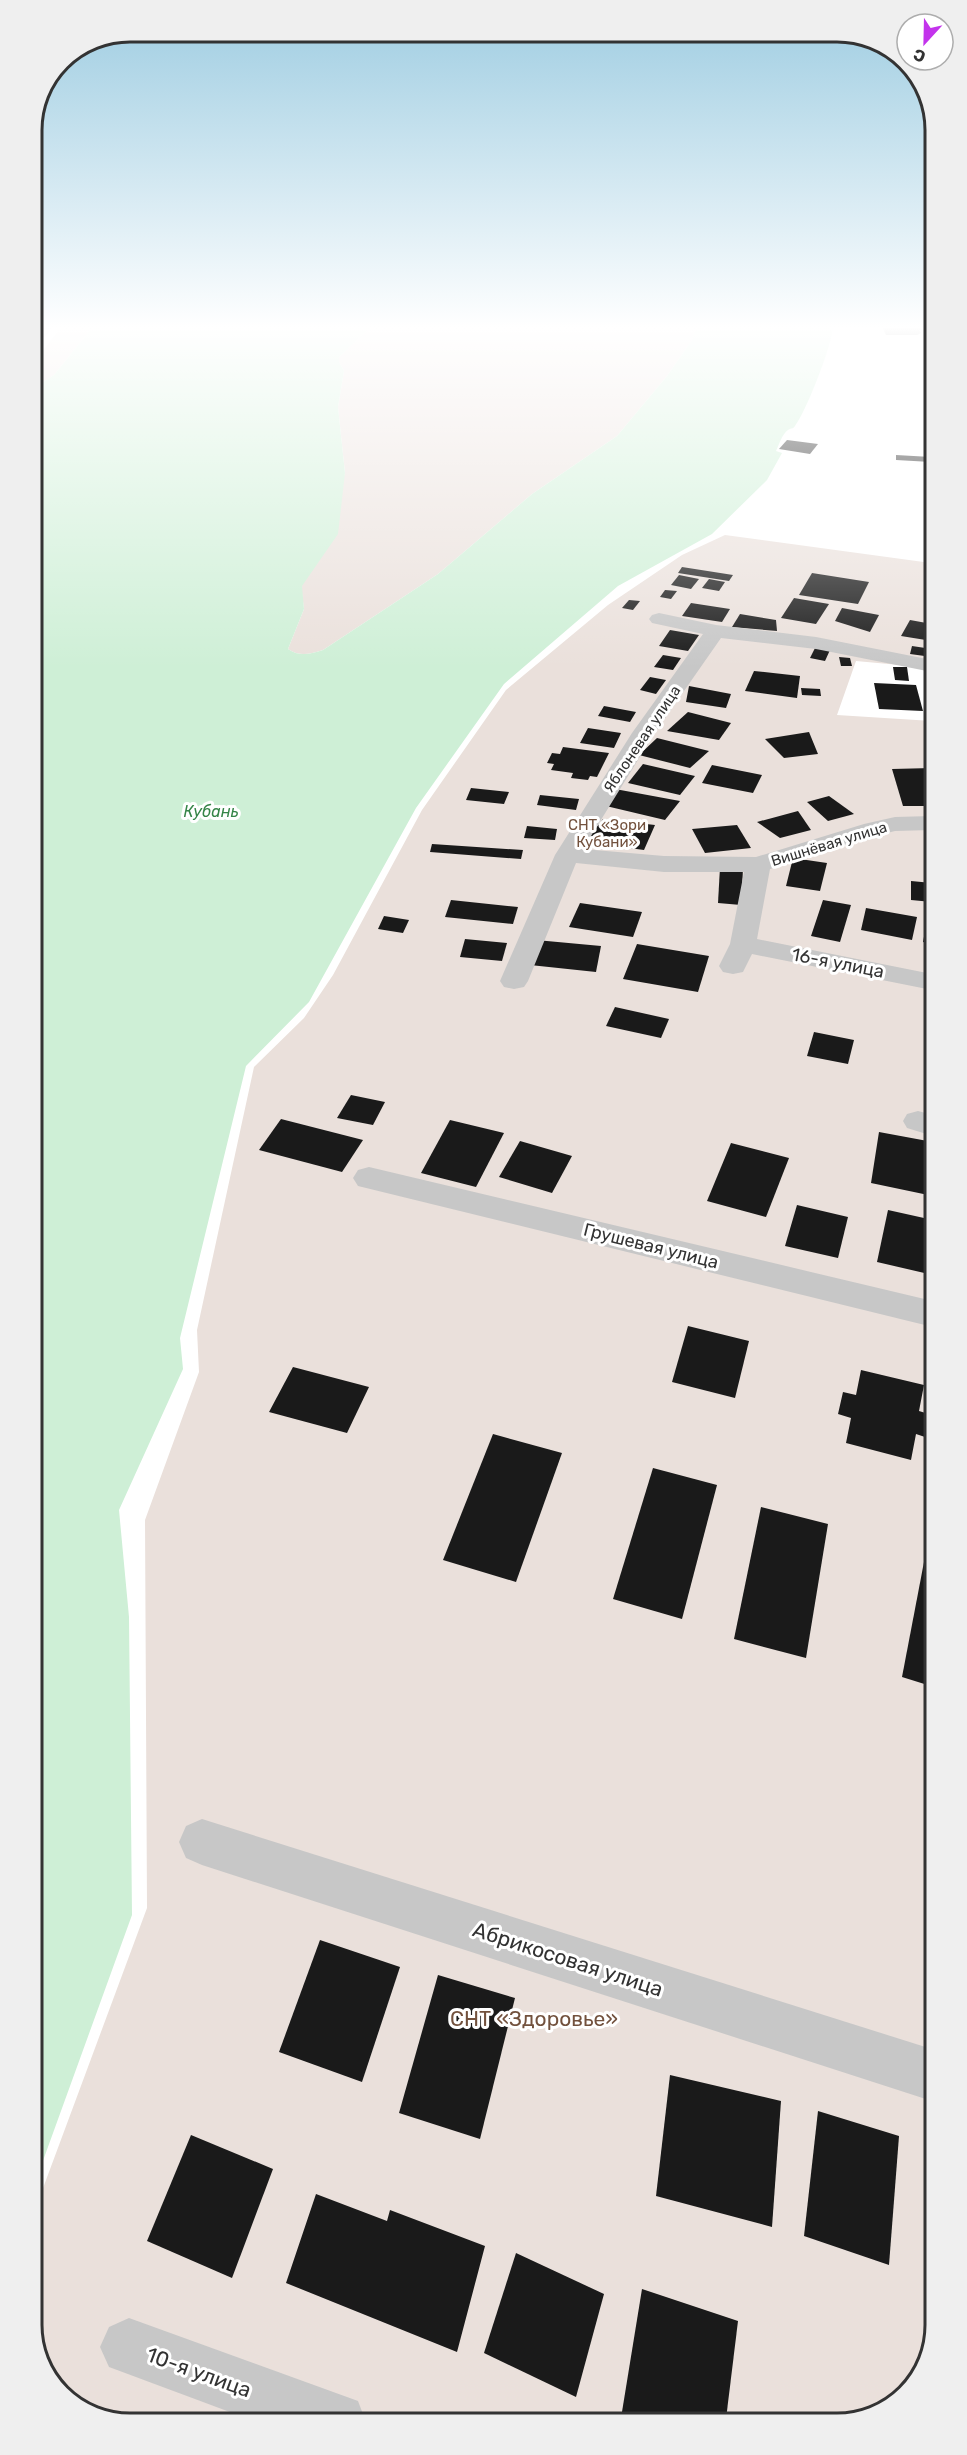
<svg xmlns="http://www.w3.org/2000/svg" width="967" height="2455" font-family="Rubik,sans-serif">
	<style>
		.green { fill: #eae0db }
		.water { fill: #ceefd6 }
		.building { fill: #1a1a1a }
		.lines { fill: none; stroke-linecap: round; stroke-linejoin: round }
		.minor { fill: #c7c7c7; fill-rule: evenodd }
		.labels { text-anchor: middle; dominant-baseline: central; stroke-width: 6; stroke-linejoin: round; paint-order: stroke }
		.far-street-label { font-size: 15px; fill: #333; stroke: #fff }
		.far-park-label { font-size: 15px; fill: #72513d; stroke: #fff }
		.far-water-label { font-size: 16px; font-style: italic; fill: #368548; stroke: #fff }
		.street-label { font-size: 18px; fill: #333; stroke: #fff }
		.near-street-label { font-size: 21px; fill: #333; stroke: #fff }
		.near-park-label { font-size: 21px; fill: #72513d; stroke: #fff }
		.rim { fill: none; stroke: #333; stroke-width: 3 }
	</style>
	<rect width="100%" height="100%" fill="#fff"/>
	<g class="green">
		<path d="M63,324h32l-41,51 -22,14v-23z"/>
		<path d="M378,324h319l-5,16 -25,36 -50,60 -85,58 -94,80 -115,76c-12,4 -24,7 -35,-1l16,-40 -3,-23 16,-23 28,-90 -7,-66 6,-36 -5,-9v-5l25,-24z"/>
		<path d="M725,535l206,28 1,105 -76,-7 -19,54 95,6 3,1604 -20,60 -47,33 -745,5 -53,-20 -33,-47 -1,-149 111,-299 -2,-388 54,-148 -2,-42 57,-263 50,-49 29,-43 89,-165 84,-120 102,-85 74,-50z"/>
	</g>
	<path class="water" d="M95,324h283l-14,9 -25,24v5l5,9 -6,36 7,66 -7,61 -36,52 2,23 -16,40c11,8 23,5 35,1l115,-76 94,-80 85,-58 50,-60 25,-36 5,-16h136c1,17 -27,88 -38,102 -3,4 -3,1 -7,4 -6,4 -9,15 -12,21l6,2 -15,27 -55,54 -94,52 -114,98 -88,124 -107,194 -63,64 -66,272 3,31 -64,141 10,107 3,298 -96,265 -4,-1791 22,-14z"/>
	<g class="building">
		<path d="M881,324h36l5,6h-3l2,3 -4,2h-31z"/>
		<path d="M787,440l31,4 -8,10 -31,-5z"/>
		<path d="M896,455l35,2v5l-35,-2z"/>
		<path d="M682,567l51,8 -4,6 -51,-8z"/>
		<path d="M812,573l57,9 -11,22 -59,-9z"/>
		<path d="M679,575l20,4 -8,10 -20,-4z"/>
		<path d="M709,579l16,3 -6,9 -17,-3z"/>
		<path d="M665,590l12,1 -6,8 -11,-2z"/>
		<path d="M794,598l35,6 -13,20 -35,-6z"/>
		<path d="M629,600l11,1 -7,9 -11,-2z"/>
		<path d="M691,603l39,6 -8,13 -40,-6z"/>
		<path d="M842,608l37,7 -9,17 -35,-11z"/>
		<path d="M740,614l36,6 1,11 -45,-4z"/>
		<path d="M910,620l22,4v17l-31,-5z"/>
		<path d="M670,630l29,5 -11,16 -29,-5z"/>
		<path d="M912,646l20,3v8l-22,-3z"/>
		<path d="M815,648l15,2 -5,11 -15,-3z"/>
		<path d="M663,655l18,3 -8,12 -19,-3z"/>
		<path d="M839,657l11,1 2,8h-11z"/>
		<path d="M893,667h14l2,14 -14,-1z"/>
		<path d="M754,671l46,5 -3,22 -52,-7z"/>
		<path d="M650,677l16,3 -10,14 -16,-4z"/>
		<path d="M874,683l42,2 7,26 -44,-2z"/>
		<path d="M689,686l42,8 -5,14 -40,-6z"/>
		<path d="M801,688l19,1 1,7 -19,-1z"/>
		<path d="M604,706l32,6 -6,10 -32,-6z"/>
		<path d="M688,712l43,11 -12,17 -52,-9z"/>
		<path d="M588,728l33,5 -7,15 -34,-5z"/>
		<path d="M809,732l9,22 -34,4 -19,-19z"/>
		<path d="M657,738l52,13 -19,17 -51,-13z"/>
		<path d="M563,747l46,6 -12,24 -7,-1 -2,4 -17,-2 2,-5 -22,-3 3,-6 -7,-1 5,-10 8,1z"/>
		<path d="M643,764l52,12 -15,19 -52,-12z"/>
		<path d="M712,765l50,10 -9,18 -51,-10z"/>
		<path d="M932,768v38h-29l-11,-37z"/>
		<path d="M471,788l38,4 -5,12 -38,-4z"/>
		<path d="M615,789l65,12 -15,19 -59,-14z"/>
		<path d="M540,795l39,4 -3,11 -39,-5z"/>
		<path d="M829,796l25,18 -26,7 -21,-19z"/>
		<path d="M798,811l13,19 -31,8 -23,-16z"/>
		<path d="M603,819l52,6 -11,25 -59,-8z"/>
		<path d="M737,825l14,23 -46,5 -13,-24z"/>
		<path d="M527,826l30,3 -2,11 -31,-2z"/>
		<path d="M432,844l91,6 -2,9 -91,-7z"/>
		<path d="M793,858l34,5 -7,28 -34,-5z"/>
		<path d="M720,867l23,2 -2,36 -23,-2z"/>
		<path d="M911,881l21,2v19l-21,-2z"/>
		<path d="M451,900l67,7 -5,17 -68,-7z"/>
		<path d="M823,900l28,5 -11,37 -29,-6z"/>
		<path d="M580,903l62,9 -9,25 -64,-10z"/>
		<path d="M866,908l51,9 -5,23 -51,-10z"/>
		<path d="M384,916l25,4 -6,13 -25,-4z"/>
		<path d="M927,921l5,1v22l-9,-2z"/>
		<path d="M465,939l42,4 -5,18 -42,-4z"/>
		<path d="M536,940l65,6 -5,26 -66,-7z"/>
		<path d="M637,944l72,12 -11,36 -75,-13z"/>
		<path d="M615,1007l54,12 -8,19 -55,-12z"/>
		<path d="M814,1032l40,8 -6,24 -41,-8z"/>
		<path d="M351,1095l34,7 -12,23 -36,-7z"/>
		<path d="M281,1119l82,21 -21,32 -83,-22z"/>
		<path d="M450,1120l54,13 -28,54 -55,-14z"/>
		<path d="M879,1132l54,10v54l-62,-13z"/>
		<path d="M520,1141l52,15 -20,37 -53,-16z"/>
		<path d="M731,1143l58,15 -23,59 -59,-16z"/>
		<path d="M797,1205l51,12 -10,41 -53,-12z"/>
		<path d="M888,1210l45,10v55l-56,-13z"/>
		<path d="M688,1326l61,15 -14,57 -63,-16z"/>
		<path d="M293,1367l76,20 -22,46 -78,-21z"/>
		<path d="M861,1370l63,15 -5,26 13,4 -4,23 -12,-4 -5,26 -65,-17 5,-25 -13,-4 5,-22 13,3z"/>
		<path d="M493,1434l69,19 -46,129 -73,-22z"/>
		<path d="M653,1468l64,17 -35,134 -69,-20z"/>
		<path d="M761,1507l67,17 -22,134 -72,-19z"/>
		<path d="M928,1541l6,2v144l-32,-10z"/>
		<path d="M320,1940l80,27 -38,115 -83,-30z"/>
		<path d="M438,1975l77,23 -35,141 -81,-26z"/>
		<path d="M670,2075l111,26 -9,126 -116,-31z"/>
		<path d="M818,2111l81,25 -10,129 -85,-29z"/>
		<path d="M191,2135l82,34 -41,109 -85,-37z"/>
		<path d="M316,2194l71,27 3,-11 95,36 -28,106 -171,-69z"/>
		<path d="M516,2253l88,41 -28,103 -92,-44z"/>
		<path d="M642,2289l96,32 -12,98 -99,1 -6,-2z"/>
	</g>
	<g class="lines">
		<g class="minor">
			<path d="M41,324h15l-19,21 -5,1v-12z"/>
			<path d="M659,613l57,12 100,12 116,23v12l-116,-23 -95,-11 -67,96 -71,115 81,7 92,1 108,-33 31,-7 37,-1v14l-37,1 -24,6 -101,32 -13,70 175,35v16l-180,-36 -9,18 -10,2 -10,-2 -4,-6 11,-22 14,-72h-80l-88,-9 -48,118 -4,6 -10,2 -10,-2 -4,-6 55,-126 77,-122 71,-99 -51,-11 -3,-4 3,-4z"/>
			<path d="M918,1111l15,4v21l-26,-8 -4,-7 4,-7z"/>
			<path d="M369,1167l564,134v26l-575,-141 -5,-8 5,-8z"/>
			<path d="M202,1819l733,231v52l-733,-237 -16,-7 -7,-16 7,-16z"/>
			<path d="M129,2318l229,83 8,21h-109l-148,-55 -9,-20 9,-20z"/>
		</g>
	</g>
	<linearGradient id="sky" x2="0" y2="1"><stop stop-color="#9dcce1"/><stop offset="0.49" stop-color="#fff"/><stop offset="1" stop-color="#fff" stop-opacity="0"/></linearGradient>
	<rect width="967" height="668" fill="url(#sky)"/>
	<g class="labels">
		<g class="far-street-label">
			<text transform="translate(642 739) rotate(-56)">Яблоневая улица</text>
			<text transform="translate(829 844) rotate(-17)">Вишнёвая улица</text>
		</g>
		<g class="far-park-label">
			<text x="607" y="825">СНТ «Зори<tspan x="607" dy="17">Кубани»</tspan></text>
		</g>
		<g class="far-water-label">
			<text x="211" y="811">Кубань</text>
		</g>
		<g class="street-label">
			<text transform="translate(838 963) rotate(11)">16-я улица</text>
			<text transform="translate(651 1246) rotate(14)">Грушевая улица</text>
		</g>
		<g class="near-street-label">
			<text transform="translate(568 1959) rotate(18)">Абрикосовая улица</text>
			<text transform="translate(199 2372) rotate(20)">10-я улица</text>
		</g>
		<g class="near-park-label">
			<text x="534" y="2018">СНТ «Здоровье»</text>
		</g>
	</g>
	<path d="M0 0H967V2455H0ZM130 42H837A88 88 0 0 1 925 130V2325A88 88 0 0 1 837 2413H130A88 88 0 0 1 42 2325V130A88 88 0 0 1 130 42Z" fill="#efefef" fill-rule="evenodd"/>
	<path class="rim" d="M130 42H837A88 88 0 0 1 925 130V2325A88 88 0 0 1 837 2413H130A88 88 0 0 1 42 2325V130A88 88 0 0 1 130 42Z"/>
	<g transform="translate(925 42) rotate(202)"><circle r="28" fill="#ffffff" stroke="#adadad" stroke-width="1.5"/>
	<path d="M0-4.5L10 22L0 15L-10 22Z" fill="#c333ec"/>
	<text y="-9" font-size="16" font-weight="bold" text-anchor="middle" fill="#333333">С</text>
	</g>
</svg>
